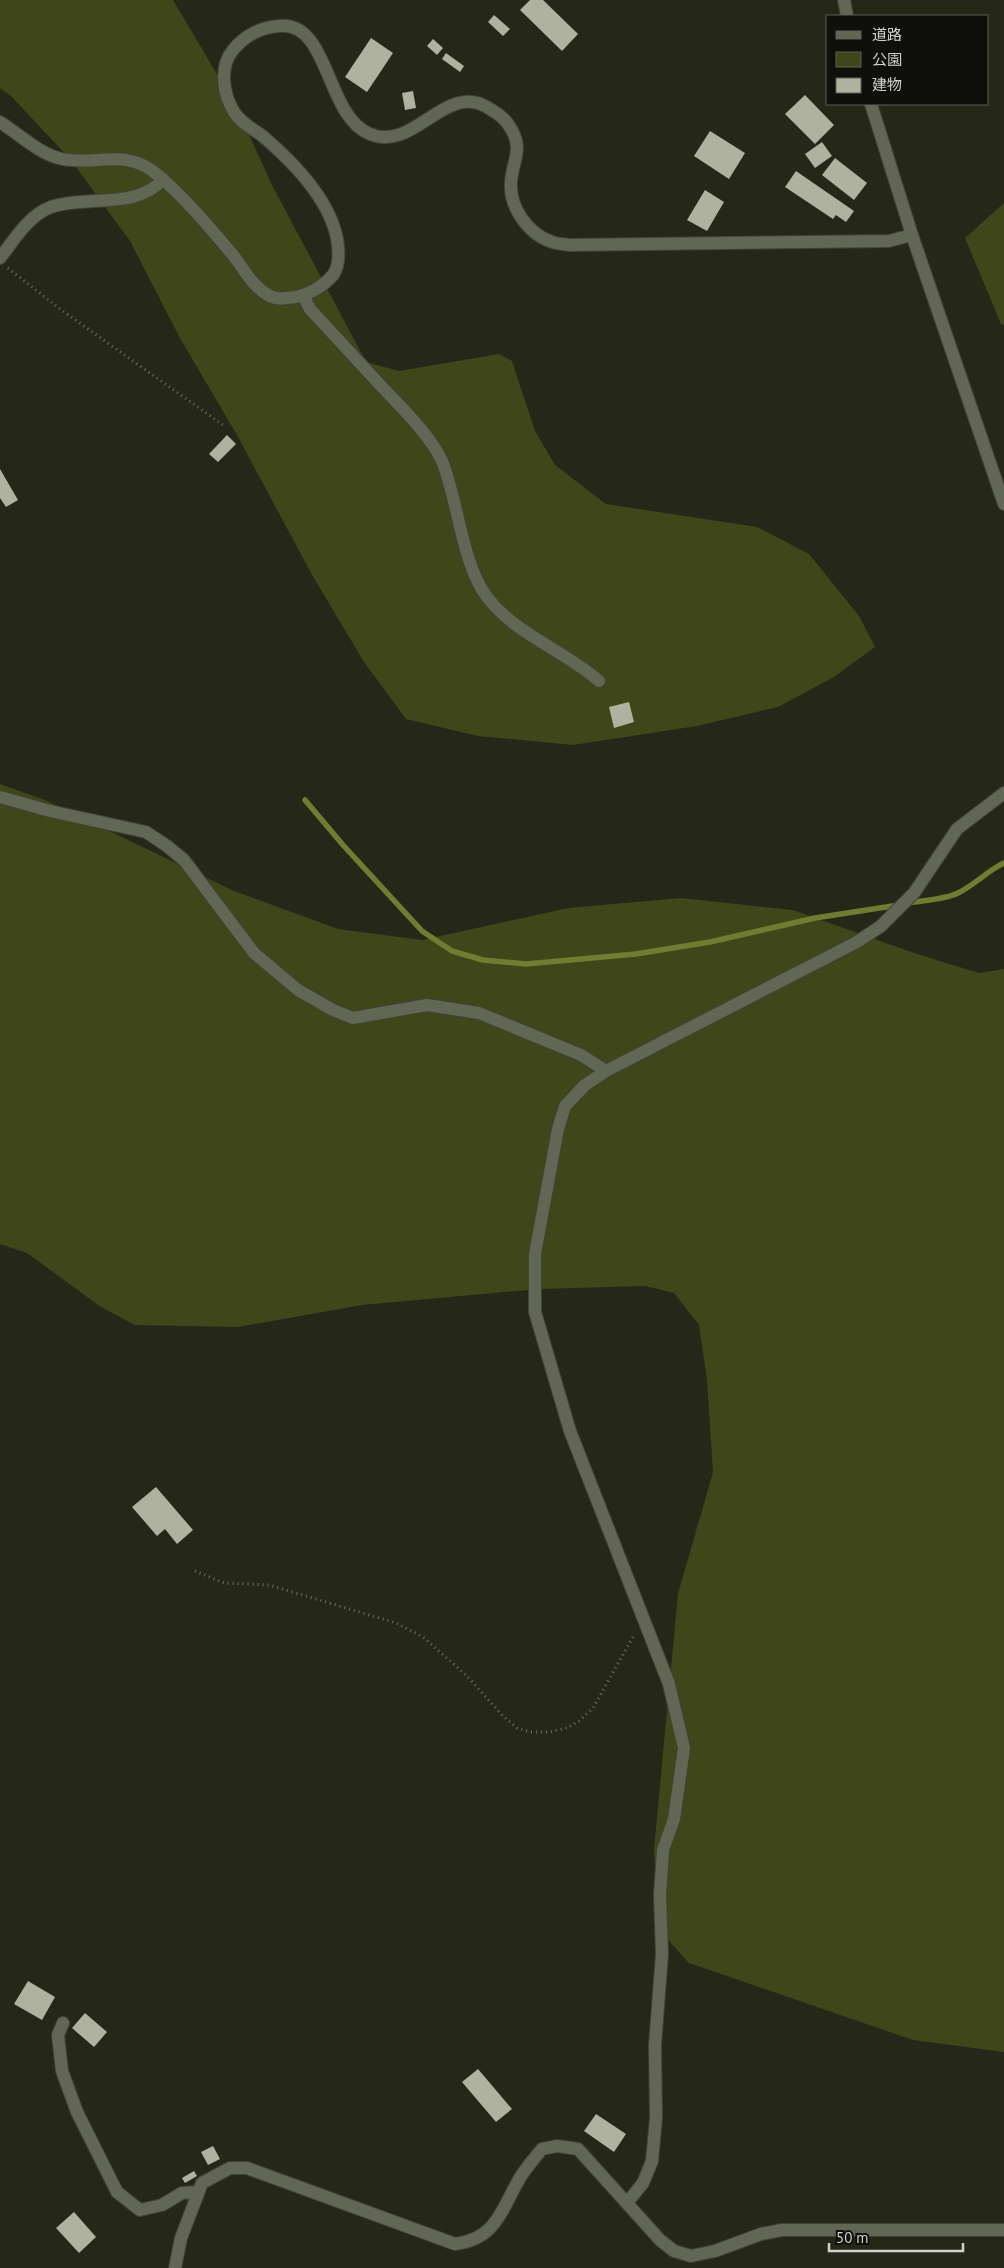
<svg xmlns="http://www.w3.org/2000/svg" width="1004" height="2268" font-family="'PT Sans','Noto Sans JP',sans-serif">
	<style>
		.green { fill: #3f4619 }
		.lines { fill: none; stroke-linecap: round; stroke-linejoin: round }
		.stream { stroke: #717c32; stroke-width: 5.5 }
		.building { fill: #aeb29f }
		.minor-casing { stroke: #404337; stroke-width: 14 }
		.tertiary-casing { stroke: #404337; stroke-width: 14 }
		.path { stroke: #6c6f62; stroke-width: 3; stroke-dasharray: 1 4; stroke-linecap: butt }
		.minor { stroke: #626654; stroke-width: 12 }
		.tertiary { stroke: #626654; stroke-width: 12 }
	</style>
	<rect width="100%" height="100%" fill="#252819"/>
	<g class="green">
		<path d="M0,0h173l64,108 35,77 94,177 33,9 100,-17 13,7 23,70 20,34 51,39 151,23 52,27 50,62 16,31 -41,30 -56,30 -81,19 -124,19 -95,-9 -72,-17 -42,-57 -53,-89 -74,-138 -56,-95 -51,-99 -60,-82 -59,-63 -11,-8z"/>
		<path d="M1004,203v122l-3,-1 -36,-86z"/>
		<path d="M0,784l45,16 189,91 104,38 84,11 146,-32 113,-10 112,12 124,44 62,19 25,-4v1083l-91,-12 -224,-77 -31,-34 -4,-80 24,-255 35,-122 -6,-92 -8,-55 -25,-32 -29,-7 -106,3 -177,16 -124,22 -103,-2 -34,-18 -74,-54 -27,-9z"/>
	</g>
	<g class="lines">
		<g class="stream">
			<path d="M305,800l38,45 79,86 30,20 31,9 43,4 110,-10 74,-12 105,-24 84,-13"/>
			<path d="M908,903c15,-3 36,-3 50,-10 18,-9 29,-22 46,-30"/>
		</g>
	</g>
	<g class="building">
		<path d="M530,0h13l35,34 -16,17 -42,-41z"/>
		<path d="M494,15l16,14 -7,7 -15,-14z"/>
		<path d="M371,38l22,15 -26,39 -22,-15z"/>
		<path d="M433,39l10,9 -6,7 -10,-9z"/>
		<path d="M446,53l18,13 -4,6 -18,-13z"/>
		<path d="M413,91l3,17 -11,2 -3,-17z"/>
		<path d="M805,95l29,30 -19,19 -30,-30z"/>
		<path d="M710,131l35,22 -16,26 -35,-23z"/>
		<path d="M822,142l10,14 -17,12 -10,-14z"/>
		<path d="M835,158l32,25 -13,17 -32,-25z"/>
		<path d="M796,171l58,40 -8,11 -10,-7 -3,4 -48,-32z"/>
		<path d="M705,190l19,12 -17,29 -20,-11z"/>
		<path d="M227,435l9,9 -18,18 -9,-8z"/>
		<path d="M0,469l18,31 -12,7 -6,-9z"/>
		<path d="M629,702l5,20 -20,6 -5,-21z"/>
		<path d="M156,1487l37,43 -16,14 -12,-15 -8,7 -25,-29z"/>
		<path d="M28,1981l27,16 -13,23 -28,-16z"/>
		<path d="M85,2013l22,19 -13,15 -22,-19z"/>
		<path d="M478,2069l34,40 -16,13 -34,-40z"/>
		<path d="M596,2114l30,20 -12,18 -30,-21z"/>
		<path d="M213,2146l7,13 -12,6 -7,-13z"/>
		<path d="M194,2171l3,5 -12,7 -3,-5z"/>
		<path d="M74,2212l22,25 -17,16 -23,-25z"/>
	</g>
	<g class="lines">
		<defs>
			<g id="minor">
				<path d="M0,122c19,12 39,32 62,37 35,7 65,-12 97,17 27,23 51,52 74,79 11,14 19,31 35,40 5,3 12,4 18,3 17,0 36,-10 47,-23 6,-8 6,-19 5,-29 -4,-41 -42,-81 -72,-107 -11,-10 -24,-14 -32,-27 -11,-18 -15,-45 -1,-62 11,-14 28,-23 46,-24 51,-5 46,90 91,108 45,19 76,-55 120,-25 7,4 14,9 18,15 17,24 5,34 3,58 -2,25 17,52 41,60 5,2 12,2 18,3l319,-4 23,-6"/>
				<path d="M0,258c14,-18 29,-43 51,-51 36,-12 86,3 112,-28"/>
				<path d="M303,295l7,14c24,26 48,52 72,78 19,20 49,49 60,74 16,39 20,103 45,136 29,38 77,53 112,84"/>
				<path d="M0,797l50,14 96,21 21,14 17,14 70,93 44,37 35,20 20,8 74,-13 52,8 102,42 25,16"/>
				<path d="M63,2023l-5,12 4,36 15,41 40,80 23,18 22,-5 20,-12 15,-1"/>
				<path d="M627,2203l16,-20 9,-22 4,-43 -1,-73 7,-91 -2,-59 3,-45 11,-31 10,-71 -15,-64 -99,-253 -35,-119v-58l23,-125 7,-23 20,-21 21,-14 251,-129 24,-16 33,-33 43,-64 47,-36"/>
				<path d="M175,2268l6,-30 21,-55 28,-15h17l208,76c39,-5 45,-30 62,-61 6,-12 16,-23 25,-34l15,-3 21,3 82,91 14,11 17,5 24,-5 46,-17 21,-4h222"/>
			</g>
			<g id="tertiary">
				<path d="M844,0l3,16"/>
				<path d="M871,104l41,131 92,269"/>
			</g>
		</defs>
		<use href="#minor" class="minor-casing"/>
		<use href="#tertiary" class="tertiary-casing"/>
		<g class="path">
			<path d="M8,268l52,41 163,116"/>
			<path d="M195,1571l29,12 45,2 127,38 27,14 43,38 37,41 14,12 13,4h19l18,-4 12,-7 14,-13 41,-73"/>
		</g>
		<use href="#minor" class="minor"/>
		<use href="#tertiary" class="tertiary"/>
	</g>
	<rect x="826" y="15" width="162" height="90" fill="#0f100a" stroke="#5c5e56"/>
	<rect x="836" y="31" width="25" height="8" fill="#626654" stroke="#5c5e56"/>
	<text x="872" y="40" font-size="15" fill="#d0d3c9">道路</text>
	<rect x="836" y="52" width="25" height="15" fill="#3f4619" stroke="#5c5e56"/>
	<text x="872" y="65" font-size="15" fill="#d0d3c9">公園</text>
	<rect x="836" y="78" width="25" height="15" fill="#aeb29f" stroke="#5c5e56"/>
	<text x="872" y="90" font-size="15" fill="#d0d3c9">建物</text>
	<path d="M829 2243v8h134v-8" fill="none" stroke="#d0d3c9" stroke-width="2.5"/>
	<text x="836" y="2243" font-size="15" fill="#d0d3c9" stroke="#0f100a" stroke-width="4" paint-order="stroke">50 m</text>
</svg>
